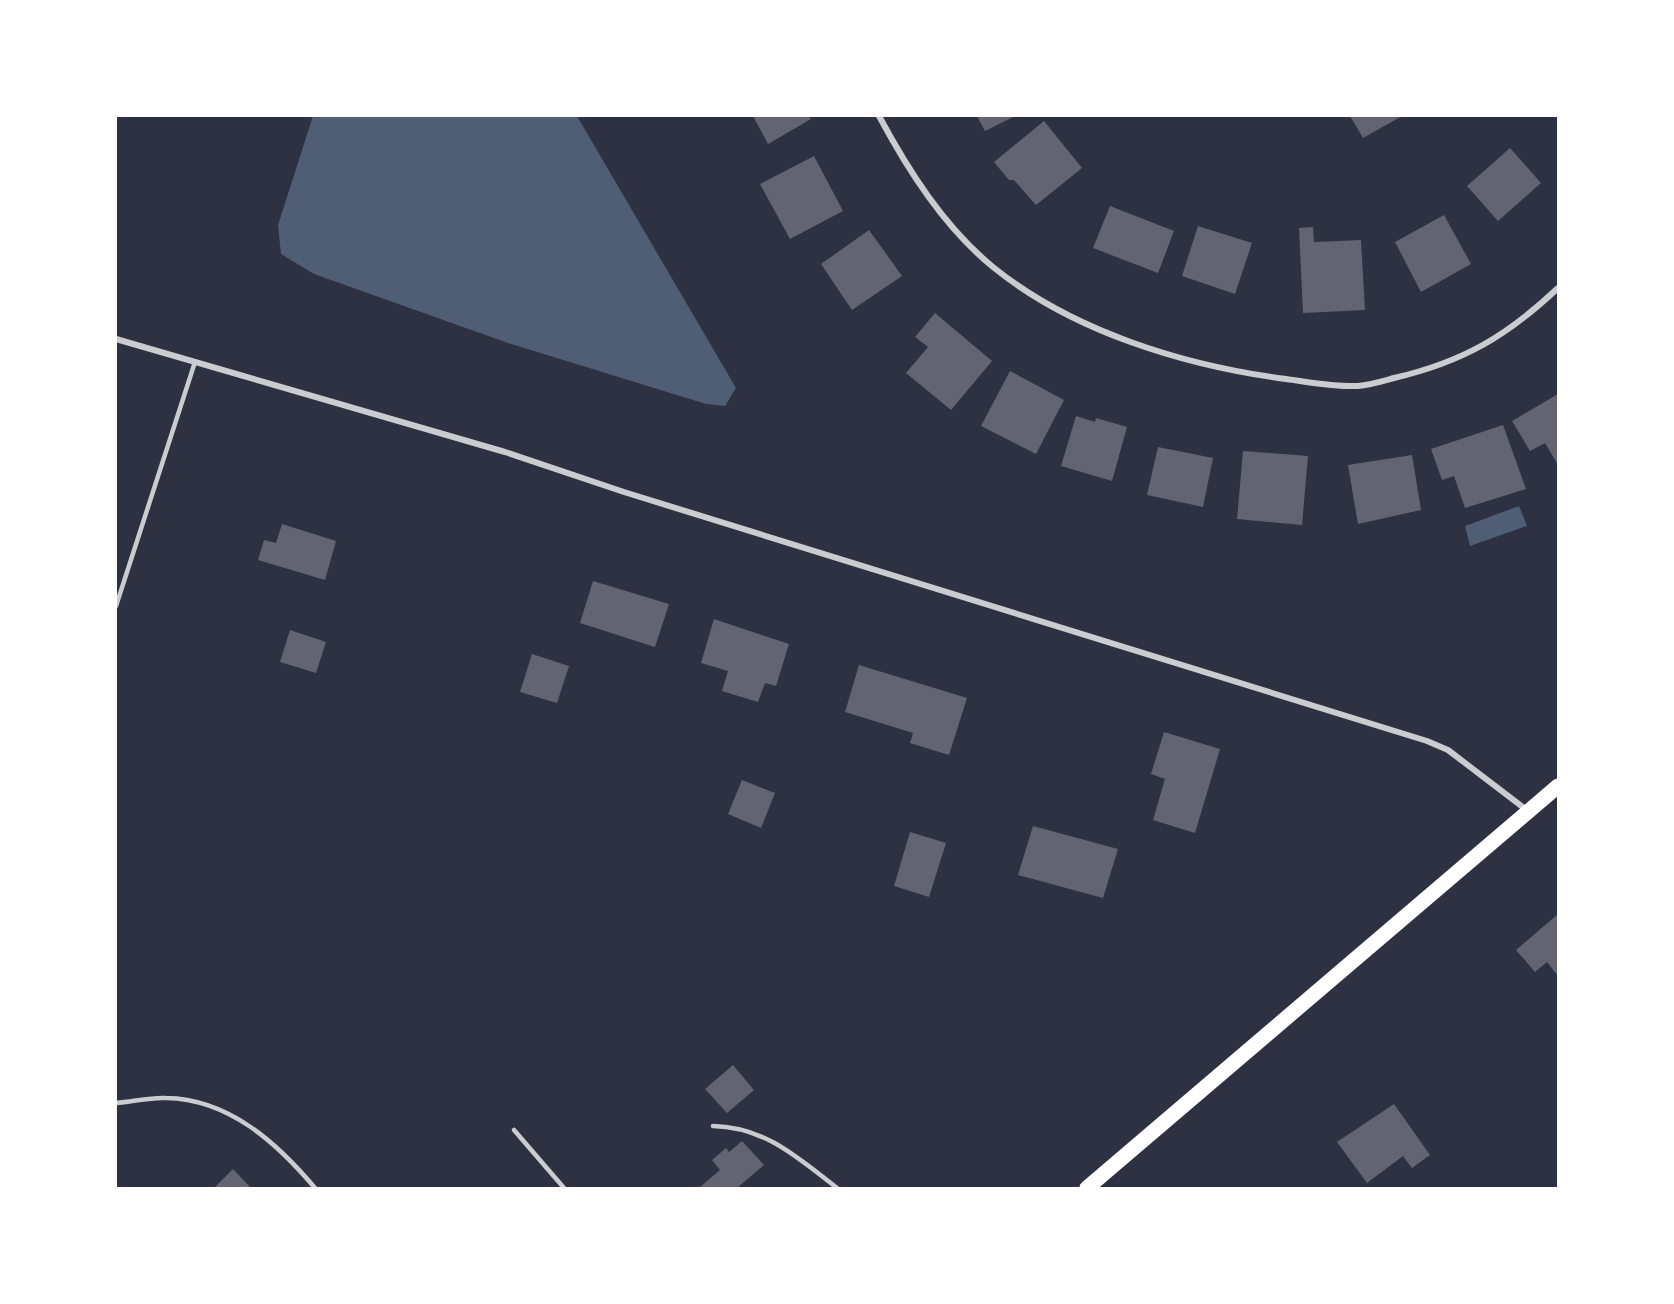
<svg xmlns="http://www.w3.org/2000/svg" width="1674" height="1304" font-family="'DM Sans',sans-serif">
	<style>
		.water { fill: #4f5d75 }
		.building { fill: #626471 }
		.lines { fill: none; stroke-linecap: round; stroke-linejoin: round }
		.service { stroke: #caccd0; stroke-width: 4.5 }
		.minor { stroke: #caccd0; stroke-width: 6 }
		.primary { stroke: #fff; stroke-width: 15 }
	</style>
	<rect width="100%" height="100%" fill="#2d3142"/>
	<g class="water">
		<path d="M313,116h264l159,272 -11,18 -19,-2 -198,-61 -194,-69 -33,-20 -3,-29z"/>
		<path d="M1519,506l8,20 -57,20 -5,-20z"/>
	</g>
	<g class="building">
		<path d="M753,116h55l3,3 -43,25z"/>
		<path d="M977,116h38l-30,15z"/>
		<path d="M1350,116h52l-39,22z"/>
		<path d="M1044,121l38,47 -46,37 -22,-25h-5l-15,-18z"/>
		<path d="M1510,148l31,35 -43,38 -31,-35z"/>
		<path d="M814,156l29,55 -53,28 -30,-55z"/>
		<path d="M1110,206l64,25 -16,42 -65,-25z"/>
		<path d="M1444,215l27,49 -50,28 -26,-50z"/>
		<path d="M1198,226l54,17 -17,51 -53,-18z"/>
		<path d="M1313,227l1,15 47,-2 4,70 -62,3 -4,-85z"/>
		<path d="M869,230l33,46 -50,34 -31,-46z"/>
		<path d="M935,313l57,48 -41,49 -45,-37 22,-26 -13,-10z"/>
		<path d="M1010,371l54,29 -28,54 -55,-28z"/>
		<path d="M1558,394v71l-13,-22 -15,8 -18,-30z"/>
		<path d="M1076,416l19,6 1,-4 31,9 -15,54 -51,-15z"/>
		<path d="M1503,425l23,64 -61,19 -11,-32 -12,4 -11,-31z"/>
		<path d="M1158,447l55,11 -10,49 -56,-12z"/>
		<path d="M1243,451l65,5 -6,69 -65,-6z"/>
		<path d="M1412,455l9,55 -63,14 -10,-59z"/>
		<path d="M282,524l54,17 -11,39 -67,-20 6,-20 12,3z"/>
		<path d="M593,581l76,23 -14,43 -75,-24z"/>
		<path d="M714,619l75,25 -13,42 -11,-3 -7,19 -36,-11 6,-20 -27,-8z"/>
		<path d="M290,630l36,12 -10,31 -36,-11z"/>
		<path d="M532,654l37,12 -12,37 -37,-11z"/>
		<path d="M859,665l108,33 -18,57 -39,-12 3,-10 -68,-21z"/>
		<path d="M1164,732l56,17 -25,84 -42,-13 12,-41 -14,-5z"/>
		<path d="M742,780l33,13 -14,35 -33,-14z"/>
		<path d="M1033,826l85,23 -15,49 -85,-23z"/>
		<path d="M910,832l36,11 -17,54 -35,-11z"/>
		<path d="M1558,914v62l-11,-14 -12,10 -19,-22z"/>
		<path d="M733,1065l21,25 -27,23 -22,-24z"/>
		<path d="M1394,1104l36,51 -18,13 -9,-12 -36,27 -30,-41z"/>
		<path d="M742,1141l22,24 -27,23h-38l21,-18 -8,-10 14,-12 3,4z"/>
		<path d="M233,1169l18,19h-37z"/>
	</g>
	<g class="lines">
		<g class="service">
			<path d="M116,606l79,-244"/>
			<path d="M116,1103c16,-1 34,-6 50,-5 63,1 111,45 149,90"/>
			<path d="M713,1126c52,1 85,32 124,62"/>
			<path d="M514,1130l50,58"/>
		</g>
		<g class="minor">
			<path d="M879,116c29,54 65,111 114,151 80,65 193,99 293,112 23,3 49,8 72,7 12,-1 25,-5 36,-8 69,-16 113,-42 164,-90"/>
			<path d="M116,339l389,113 119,40 803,249 21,9 80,61"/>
		</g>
		<path class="primary" d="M1087,1188l471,-402"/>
	</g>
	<rect width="1674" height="1304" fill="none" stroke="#ffffff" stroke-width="234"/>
</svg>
